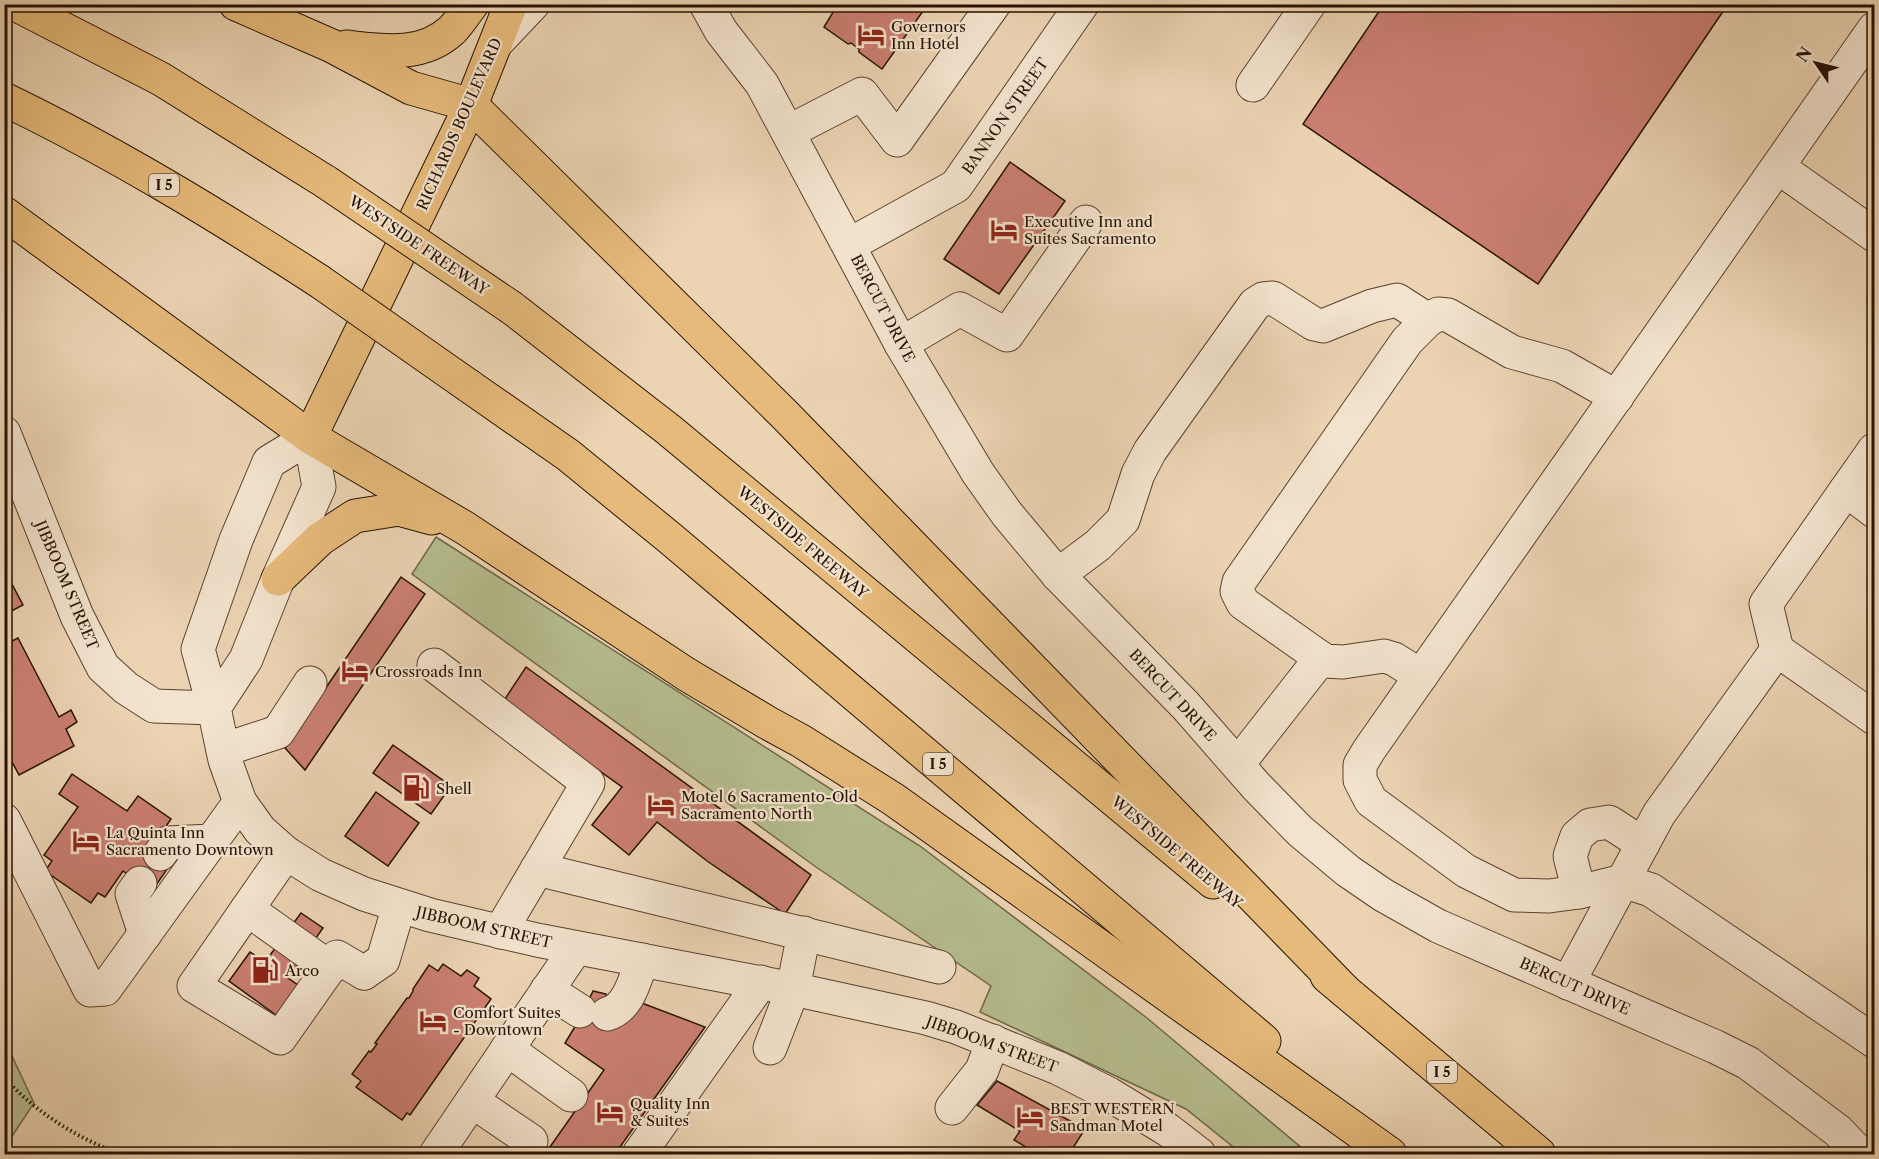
<svg xmlns="http://www.w3.org/2000/svg" width="1879" height="1159" font-family="'Libre Caslon Text',serif">
	<style>
		.green { fill: #b6bd8e; stroke: #6e6848; stroke-width: 1.5 }
		.building { fill: #cb7f72; stroke: #261201; stroke-width: 1.5 }
		.lines { fill: none; stroke-linecap: round; stroke-linejoin: round }
		.minor-casing { stroke: #58422e; stroke-width: 35 }
		.major-casing { stroke: #261201; stroke-width: 35 }
		.highway-casing { stroke: #261201; stroke-width: 35 }
		.path { stroke: #261201; stroke-width: 4; stroke-dasharray: 1.5 3; stroke-linecap: butt }
		.minor { stroke: #f3e3ce; stroke-width: 33 }
		.major { stroke: #e6ba7a; stroke-width: 33 }
		.highway { stroke: #e6ba7a; stroke-width: 33 }
		.highway-bridge-casing { stroke: #261201; stroke-width: 35; stroke-linecap: butt }
		.highway-bridge { stroke: #e6ba7a; stroke-width: 33 }
		.labels { text-anchor: middle; dominant-baseline: central; stroke-width: 4.5; stroke-linejoin: round; paint-order: stroke }
		.shield { fill: #f3e3ce; stroke: #64513e; stroke-width: 1.5 }
		.shield-label { font-size: 14px; font-weight: bold; fill: #261201 }
		.poi-label { font-size: 15px; fill: #261201; stroke: #f3e3ce; text-anchor: start }
		.street-label { font-size: 15px; fill: #261201; stroke: #f3e3ce }
	</style>
	<rect width="100%" height="100%" fill="#ecd4b3"/>
	<filter id="stains"><feTurbulence type="fractalNoise" baseFrequency=".00333" numOctaves="4"/><feColorMatrix values="0 0 0 0 .2 0 0 0 0 .09 0 0 0 0 .02 0 0 0 .5 -.17"/></filter>
	<radialGradient id="worn" r=".72"><stop offset=".6" stop-color="#630" stop-opacity="0"/><stop offset="1" stop-color="#630" stop-opacity=".3"/></radialGradient>
	<g class="green">
		<path d="M436,537l484,309 227,172 162,136h-67l-56,-45 -206,-97 11,-26 -175,-119 -404,-293z"/>
		<path d="M4,1039l30,64 -29,44h-1z"/>
	</g>
	<g class="building">
		<path d="M838,4h90l-46,65 -23,-17v-3l-8,-6 -3,1 -24,-17z"/>
		<path d="M1384,4h339l3,3 -188,277 -235,-160z"/>
		<path d="M1010,162l55,39 -66,93 -55,-35z"/>
		<path d="M4,569l19,36 -19,10z"/>
		<path d="M401,577l24,17 -120,176 -20,-22z"/>
		<path d="M18,638l41,79 12,-7 6,12 -11,7 8,17 -55,29 -15,-28v-102z"/>
		<path d="M526,667l285,208 -26,39 -78,-53 -50,-39 -28,33 -37,-30 30,-38 -119,-85z"/>
		<path d="M393,745l58,41 -20,28 -58,-41z"/>
		<path d="M72,774l55,37 11,-15 33,23 -20,29 21,14 -20,29 -29,-20 -18,26 -7,-4 -7,10 -46,-32 7,-10 -8,-6 34,-48 -19,-13z"/>
		<path d="M376,792l43,31 -31,43 -43,-30z"/>
		<path d="M301,913l22,15 -35,50 17,12 -21,31 -55,-40 21,-29 15,10z"/>
		<path d="M443,964l18,12 6,-6 12,8 -5,8 17,13 -81,116 -3,-2 -5,7 -46,-33 5,-6 -9,-7 17,-23 2,1 6,-8 -2,-1 32,-45h2l4,-7v-2l16,-24 9,6z"/>
		<path d="M593,991l13,3 1,30 -28,-4z"/>
		<path d="M639,1002l66,25 -90,127h-70l59,-84 -39,-27 14,-23 28,4z"/>
		<path d="M997,1081l88,48 -16,25h-40l2,-4 -17,-10 6,-9 -43,-26z"/>
	</g>
	<g class="lines">
		<defs>
			<g id="minor">
				<path d="M706,4l15,27 41,53 139,260 77,129 29,41 51,61 128,131 70,80 44,45 48,40 35,24 55,31 278,121 32,16 90,68 22,23"/>
				<path d="M1874,29l-505,721 -9,15v15l11,21 95,70 48,24 35,1 30,-4 44,-11 28,9 223,151"/>
				<path d="M497,42l36,-38"/>
				<path d="M1253,85l56,-81"/>
				<path d="M788,132l74,-38 35,46 97,-136"/>
				<path d="M1778,167l96,68"/>
				<path d="M849,245l107,-59 126,-182"/>
				<path d="M901,344l59,-35 47,26 79,-113"/>
				<path d="M4,433l73,183 26,51 23,21 28,18 60,2"/>
				<path d="M1846,490l28,21"/>
				<path d="M1058,575l40,-30 25,-25 15,-46 12,-23 105,-147 8,-5 10,-1 41,26 9,2 49,-20 25,-6 31,20"/>
				<path d="M1777,650l97,68"/>
				<path d="M434,665l154,118 -88,149"/>
				<path d="M1421,676l-27,-17 -10,-3 -41,6 -18,-1 -82,-58 -6,-12 2,-9 168,-241 21,-21 10,-6 10,1 64,37 50,14 55,31"/>
				<path d="M214,708l32,-49 32,-80 41,-92 -9,-50 -41,25 -33,78 -38,109 16,59 11,52 15,42 20,28 26,23 35,22 43,19 66,21 107,25 256,49 133,29 30,9 102,41 51,26 59,36 31,24"/>
				<path d="M223,750l55,-18 32,-49"/>
				<path d="M1238,764l83,-106"/>
				<path d="M4,820l86,170 15,-1 135,-187"/>
				<path d="M286,853l-92,133 86,52 57,-81 27,16"/>
				<path d="M160,854l8,-11 44,-2"/>
				<path d="M537,869l402,98"/>
				<path d="M140,883l-8,11 13,40"/>
				<path d="M1579,892l-9,-36 7,-20 13,-11 19,-3 34,22"/>
				<path d="M247,909l83,59"/>
				<path d="M364,973l19,-13 16,-54"/>
				<path d="M1568,983l91,-169 118,-164 -11,-46 108,-154"/>
				<path d="M547,990l33,21"/>
				<path d="M607,1014c22,-6 28,-35 35,-54"/>
				<path d="M770,1048l23,-59 11,-56"/>
				<path d="M507,1049l64,46"/>
				<path d="M472,1101l59,40"/>
				<path d="M952,1108l30,-38 11,-29"/>
				<path d="M436,1154l140,-206"/>
				<path d="M639,1154l122,-172"/>
			</g>
			<path id="major" d="M310,437l161,-332 40,-101"/>
			<g id="highway">
				<path d="M15,4l146,75 165,103"/>
				<path d="M236,4l96,42 79,42 60,17 314,310 559,575"/>
				<path d="M346,47c36,4 76,11 106,-17 7,-7 13,-17 20,-26"/>
				<path d="M4,99c110,53 213,116 315,182"/>
				<path d="M4,213l306,224 155,91 221,146 82,49 33,18 92,58 497,355"/>
				<path d="M512,308l157,122 544,452"/>
				<path d="M469,386l99,69 103,84 593,502"/>
				<path d="M278,579l42,-40 35,-23 44,-7 33,9"/>
				<path d="M1327,976l212,178"/>
			</g>
		</defs>
		<use href="#minor" class="minor-casing"/>
		<use href="#major" class="major-casing"/>
		<use href="#highway" class="highway-casing"/>
		<path class="path" d="M4,1077c31,35 73,61 116,77"/>
		<use href="#minor" class="minor"/>
		<use href="#major" class="major"/>
		<use href="#highway" class="highway"/>
		<defs>
			<g id="highway-bridge">
				<path d="M326,182l186,126"/>
				<path d="M319,281l150,105"/>
			</g>
		</defs>
		<use href="#highway-bridge" class="highway-bridge-casing"/>
		<use href="#highway-bridge" class="highway-bridge"/>
	</g>
	<defs>
		<symbol id="hotel-bare" viewBox="-9 -9 18 18"><path d="M-6-4.5h1.5V1H6V5H4.5V3h-9V5H-6ZM-4 0a1.8 1.8 0 1 1 3.6 0ZM.5 0V-2.5h3Q6-2.5 6 0Z" fill="#8f2418" stroke="#f3e3ce" stroke-width="2.5" paint-order="stroke"/></symbol>
		<symbol id="fuel-bare" viewBox="-9 -9 18 18"><path d="M-5.5-6h7V0h2V4h1.3V-2.5L3-4.5l.8-.8L6-3V5H2.5V1h-1V6h-7ZM-4.2-4.7v3.2H.2V-4.7Z" fill="#8f2418" stroke="#f3e3ce" stroke-width="2.5" paint-order="stroke"/></symbol>
	</defs>
	<g fill-rule="evenodd">
		<use href="#hotel-bare" x="852" y="16" width="38" height="38"/>
		<use href="#hotel-bare" x="985" y="211" width="38" height="38"/>
		<use href="#hotel-bare" x="336" y="652" width="38" height="38"/>
		<use href="#fuel-bare" x="397" y="769" width="38" height="38"/>
		<use href="#hotel-bare" x="642" y="786" width="38" height="38"/>
		<use href="#hotel-bare" x="67" y="822" width="38" height="38"/>
		<use href="#fuel-bare" x="246" y="951" width="38" height="38"/>
		<use href="#hotel-bare" x="414" y="1002" width="38" height="38"/>
		<use href="#hotel-bare" x="591" y="1093" width="38" height="38"/>
		<use href="#hotel-bare" x="1011" y="1098" width="38" height="38"/>
	</g>
	<g class="labels">
		<g class="shield">
			<rect x="149" y="174" width="30" height="22" rx="4.5"/>
			<rect x="923" y="753" width="30" height="22" rx="4.5"/>
			<rect x="1427" y="1061" width="30" height="22" rx="4.5"/>
		</g>
		<g class="shield-label">
			<text x="164" y="185">I 5</text>
			<text x="938" y="764">I 5</text>
			<text x="1442" y="1072">I 5</text>
		</g>
		<g class="poi-label">
			<text x="891" y="26">Governors<tspan x="891" dy="17">Inn Hotel</tspan></text>
			<text x="1024" y="221">Executive Inn and<tspan x="1024" dy="17">Suites Sacramento</tspan></text>
			<text x="375" y="671">Crossroads Inn</text>
			<text x="436" y="788">Shell</text>
			<text x="681" y="796">Motel 6 Sacramento-Old<tspan x="681" dy="17">Sacramento North</tspan></text>
			<text x="106" y="832">La Quinta Inn<tspan x="106" dy="17">Sacramento Downtown</tspan></text>
			<text x="285" y="970">Arco</text>
			<text x="453" y="1012">Comfort Suites<tspan x="453" dy="17">- Downtown</tspan></text>
			<text x="630" y="1103">Quality Inn<tspan x="630" dy="17">&amp; Suites</tspan></text>
			<text x="1050" y="1108">BEST WESTERN<tspan x="1050" dy="17">Sandman Motel</tspan></text>
		</g>
		<g class="street-label">
			<text transform="translate(1005 116) rotate(-55)">BANNON STREET</text>
			<text transform="translate(459 124) rotate(-66)">RICHARDS BOULEVARD</text>
			<text transform="translate(419 245) rotate(34)">WESTSIDE FREEWAY</text>
			<text transform="translate(883 308) rotate(62)">BERCUT DRIVE</text>
			<text transform="translate(803 542) rotate(40)">WESTSIDE FREEWAY</text>
			<text transform="translate(67 585) rotate(67)">JIBBOOM STREET</text>
			<text transform="translate(1173 695) rotate(47)">BERCUT DRIVE</text>
			<text transform="translate(1177 852) rotate(40)">WESTSIDE FREEWAY</text>
			<text transform="translate(484 927) rotate(13)">JIBBOOM STREET</text>
			<text transform="translate(1575 986) rotate(24)">BERCUT DRIVE</text>
			<text transform="translate(992 1044) rotate(20)">JIBBOOM STREET</text>
		</g>
	</g>
	<rect width="1879" height="1159" fill="none" stroke="#ecd4b3" stroke-width="24"/>
	<rect x="6" y="6" width="1867" height="1147" fill="none" stroke="#261201" stroke-width="3"/>
	<rect x="12" y="12" width="1855" height="1135" fill="none" stroke="#261201" stroke-width="1.5"/>
	<g transform="translate(1816 63) rotate(305)" stroke="#f3e3ce" stroke-width="4.5" paint-order="stroke">
	<path d="M0-4.5L10 22L0 15L-10 22Z" fill="#261201"/>
	<text y="-9" font-size="16" font-weight="bold" text-anchor="middle" fill="#261201">N</text>
	</g>
	<rect width="100%" height="100%" filter="url(#stains)"/>
	<rect width="100%" height="100%" fill="url(#worn)"/>
</svg>
